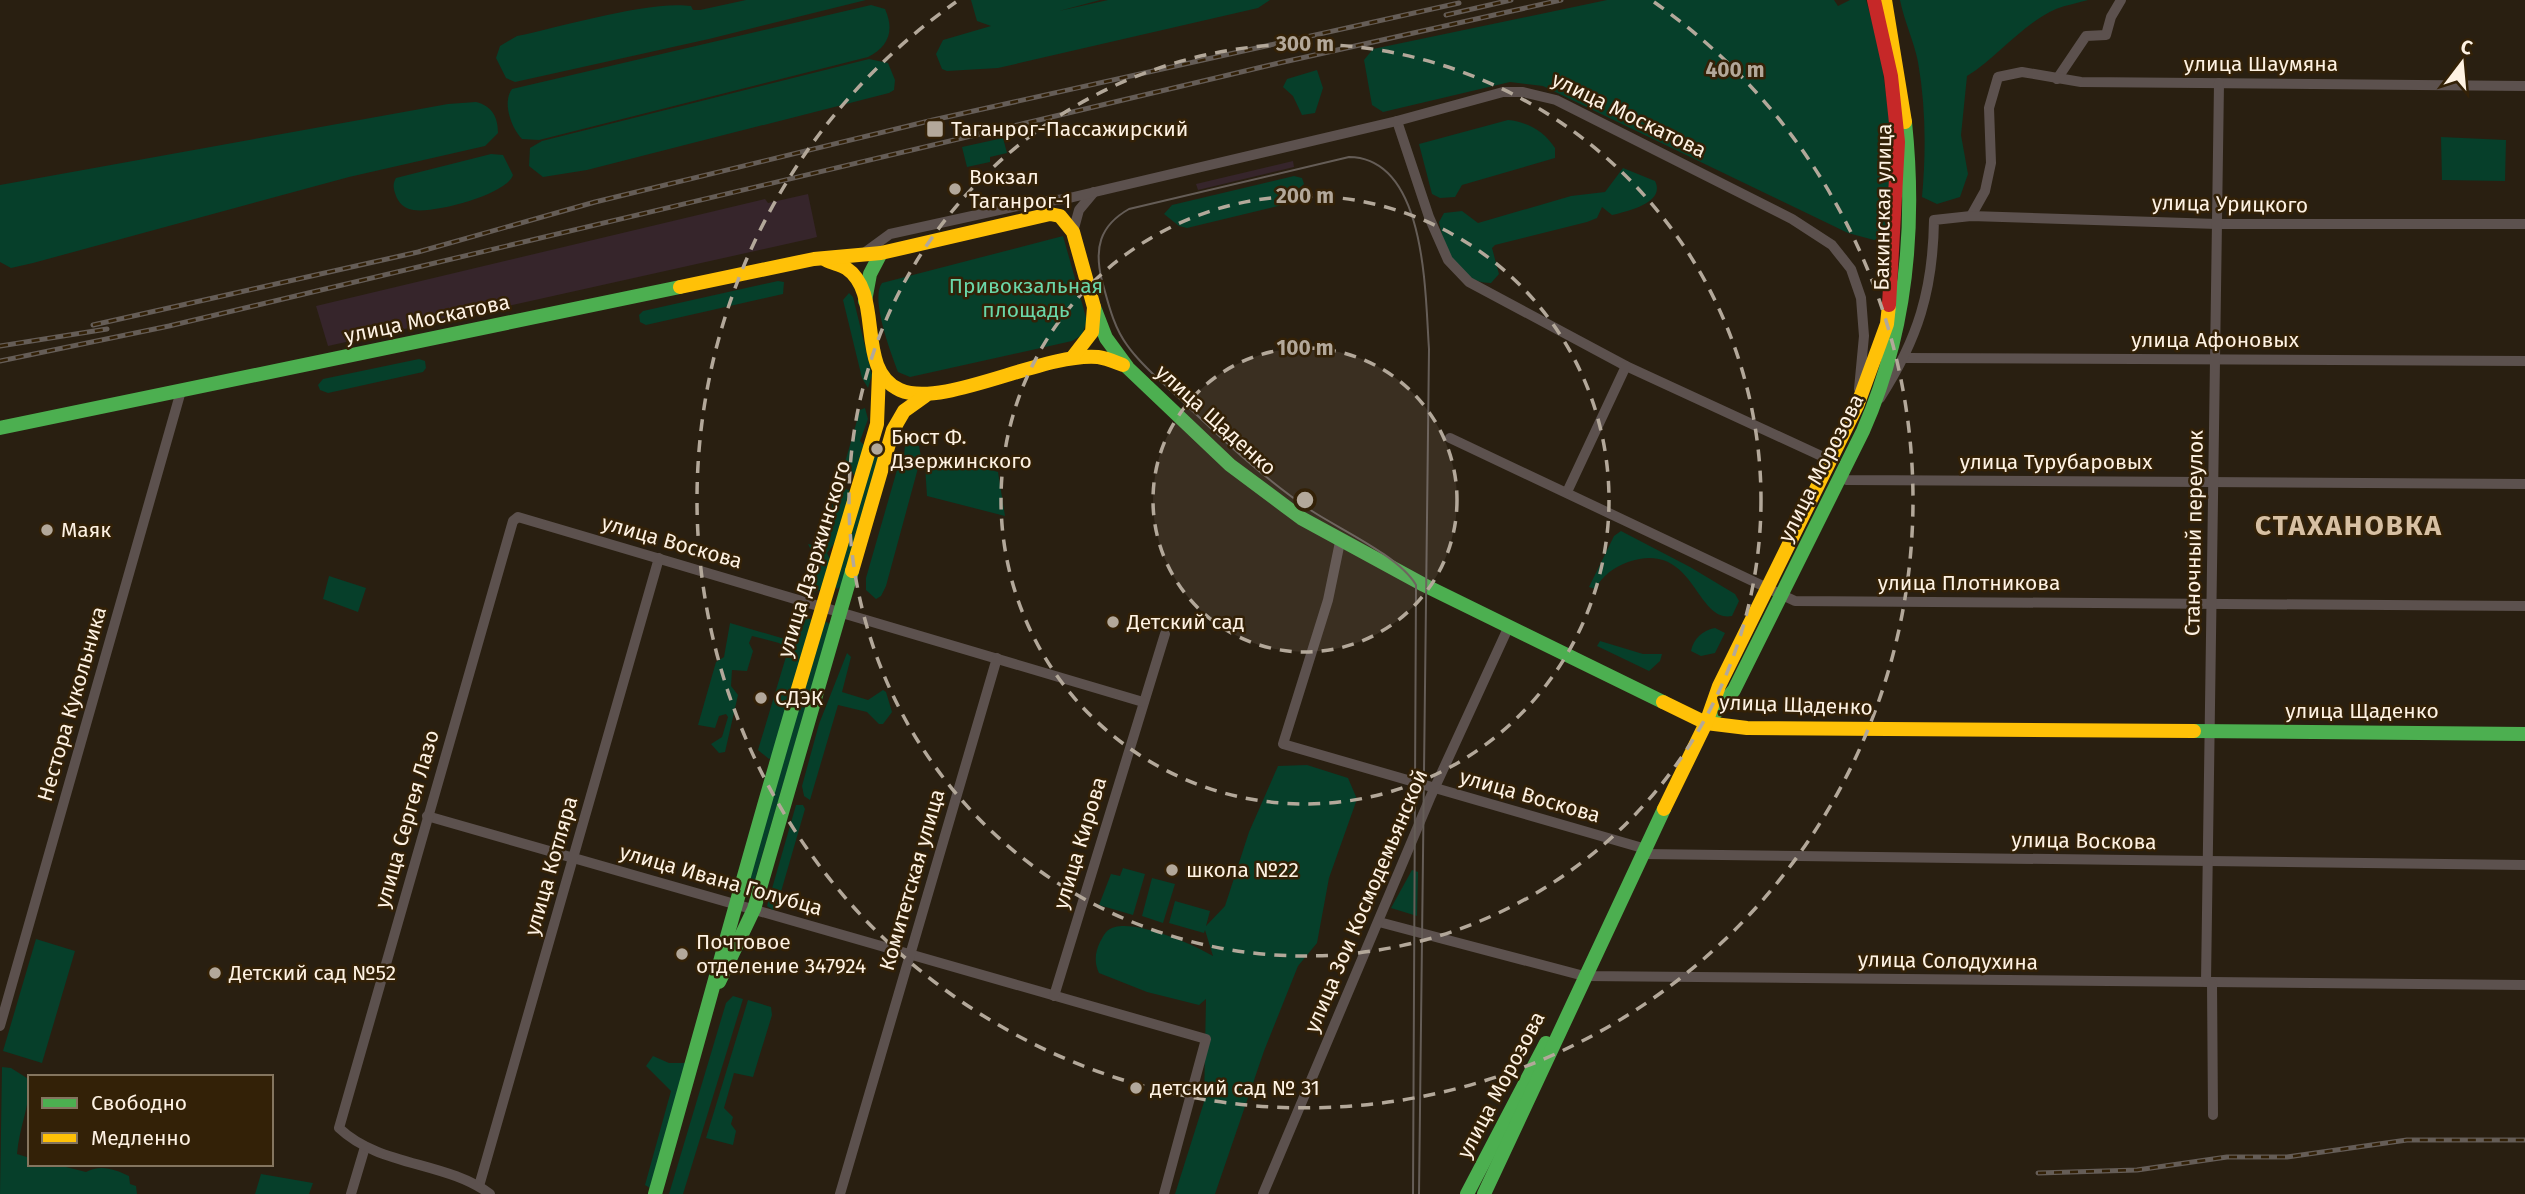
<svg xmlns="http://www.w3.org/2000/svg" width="2525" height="1194" font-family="'Fira Sans',sans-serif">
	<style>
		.commercial { fill: #36252b }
		.green { fill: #063f2a }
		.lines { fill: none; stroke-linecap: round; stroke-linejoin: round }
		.street { stroke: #5c514e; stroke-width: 10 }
		.fast { stroke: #4caf50; stroke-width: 14 }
		.slow { stroke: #ffc107; stroke-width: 14 }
		.jam { stroke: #c62828; stroke-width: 14 }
		.tram { stroke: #655d57; stroke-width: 2 }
		.rail-casing { stroke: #655d57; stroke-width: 5 }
		.rail { stroke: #332107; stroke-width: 2.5; stroke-dasharray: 8; stroke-linecap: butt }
		.ring { fill: none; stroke: #b3a89a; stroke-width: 3.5; stroke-dasharray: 12 9 }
		.poi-dot { fill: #b3a89a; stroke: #332107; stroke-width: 2.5 }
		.labels { text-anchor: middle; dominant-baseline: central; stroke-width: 5; stroke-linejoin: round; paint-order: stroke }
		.street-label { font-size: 21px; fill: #fef2e3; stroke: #332107 }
		.poi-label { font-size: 21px; fill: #fef2e3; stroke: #332107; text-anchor: start }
		.park-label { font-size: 21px; fill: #6ad7a9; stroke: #332107 }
		.district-label { font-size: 28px; font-weight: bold; letter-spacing: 2px; fill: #d7c0a3; stroke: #332107 }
		.centre { fill: #b3a89a; stroke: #332107; stroke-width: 3.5 }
		.ring-label { font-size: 21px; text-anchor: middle; font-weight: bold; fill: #b3a89a; stroke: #332107; stroke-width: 5; stroke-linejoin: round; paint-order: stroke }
	</style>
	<rect width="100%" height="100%" fill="#291f11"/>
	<g class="commercial">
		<path d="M1293,161l1,6 -96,23 -2,-6z"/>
		<path d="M808,194l9,43 -8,2 -481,107 -12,-40 449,-107 3,4z"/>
	</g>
	<g class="green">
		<path d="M746,0h120l-157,39 -194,43 -9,-4 -10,-20 4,-12 17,-10c44,-9 132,-36 174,-30l2,4h7z"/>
		<path d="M971,0h129l-41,11 49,-11h162l-12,8 -260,60 -51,3 -5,-2 -6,-15 7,-14 48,-14 -14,-5z"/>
		<path d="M1607,0h227l4,6 12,-6h16l14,49 12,92 -5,96 -13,3 -26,-7 -305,-147 -33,-4 -127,30 -11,-7 -8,-45 9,-11z"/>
		<path d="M1900,0h188c-10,3 -22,5 -32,9 -34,15 -58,48 -89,67l-6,59 7,39 -8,23 -23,7 -15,-7c4,-44 4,-90 -4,-135 -4,-21 -14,-41 -18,-62z"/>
		<path d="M871,5l14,4c10,22 3,38 -17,48l-329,83 -17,-1c-11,-11 -20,-37 -10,-50z"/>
		<path d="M869,59l19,4 7,17 -1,10 -5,3 -302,77 -44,7 -14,-11 1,-18 12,-7z"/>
		<path d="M1317,70l6,18 -8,25 -13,2 -9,-19 -10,-9 4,-8z"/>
		<path d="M476,102c16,4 22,15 22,31l-13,13 -136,31 -316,86 -22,5 -11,-6v-77l448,-81z"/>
		<path d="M1508,120c20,2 36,11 47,28v10l-93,27 -7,12 -15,1 -8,-4 -13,-50z"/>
		<path d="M2441,137l65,3 -1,41 -63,-1z"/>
		<path d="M1003,138l4,15 -17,4v5l-23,5 -5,-20z"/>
		<path d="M491,154l12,1 10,20c-6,20 -85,41 -104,34 -8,-3 -12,-9 -14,-16 -2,-6 -2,-10 1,-15z"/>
		<path d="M1623,168l32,13c11,22 -28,30 -43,34l-10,-8 -5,11 -10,4 -92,23 -3,3 7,26 -8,9c-32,0 -47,-34 -52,-61l5,-9 18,-2 16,12 93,-27 34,-4z"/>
		<path d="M1294,176l8,2 2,6 -8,7 -3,9 -7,4 -99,24 -8,-2 -15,-12 8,-9z"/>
		<path d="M1063,236l24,85 -5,14 -10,6 -162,36 -12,-5c-7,-19 -28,-73 -16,-89z"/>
		<path d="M778,281l6,1 -1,12 -137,31 -6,-3 -1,-7 4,-4z"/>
		<path d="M849,293l4,4 19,78 -4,13 -6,-10 -19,-78z"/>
		<path d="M419,359l6,2 1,7 -3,4 -95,21 -8,-3 -2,-5 5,-6z"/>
		<path d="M865,408l3,11 -8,22 6,6 -9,27 -3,1 -4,-7 -6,-2 16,-56z"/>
		<path d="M910,444l9,2 2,11 -35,129 -5,10 -5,3 -10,-9v-12l31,-108 6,-4 -4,-10 5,-1 1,-9z"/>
		<path d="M873,451l7,2 -39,133 -4,3 -3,-5z"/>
		<path d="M966,463l32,9 7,44 -78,-20 -2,-30z"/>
		<path d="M846,489l3,1c-1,21 -8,48 -22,63l3,6 -8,30 -11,4 -2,-8 7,-25 -8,-16 12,3 16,-54z"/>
		<path d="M1621,531l69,36 45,27 4,7 -7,15c-37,7 -37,-77 -104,-54 -15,6 -25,13 -33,27l-6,-2 25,-51z"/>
		<path d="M329,576l37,12 -8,24 -35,-13z"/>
		<path d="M808,618l4,2 -40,136 -3,3 -11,-9 30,-100 -9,-7 -27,-7 -3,7 4,8 -6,20 -15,-1 -1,16 7,9 -13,57 -6,1 -8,-9 11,-7 6,-20 -2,-3 -7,2 -4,12 -17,-3 18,-63 8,-5 6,-34 55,16 8,-3 2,-10z"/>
		<path d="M827,622l3,3 -79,268 -4,3 -2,-4 77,-269z"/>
		<path d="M1715,628l10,5 -10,20 -14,3 -10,-5c2,-12 12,-21 24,-23z"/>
		<path d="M1600,641l43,13h19l-2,7 -11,10 -52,-25z"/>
		<path d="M847,653l4,4 -9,35 26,8 15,-10 3,2 6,20 -9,12h-4l-12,-12 -29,-7 -28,95 -6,-4 -2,-10 17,-62z"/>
		<path d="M1307,765l41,13 9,21 -28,79 -12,65 -19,23 -34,85 -49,143h-40l29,-92 2,-103 -7,6 -52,-13 -48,-19c-5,-10 -4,-21 1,-31 4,-7 6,-13 15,-15 23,-6 78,17 98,29l-8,-26 -1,3 -35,-10 6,-22 35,10 -4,15 19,-20 24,-74 29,-66z"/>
		<path d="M796,805h7l2,4 -29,100 -3,1 -6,-4z"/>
		<path d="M1123,868l22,6 -12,41 -34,-10 12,-31 9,2z"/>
		<path d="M1412,870l6,2 -1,44 -26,-8z"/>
		<path d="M1152,878l23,6 -12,39 -21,-7z"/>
		<path d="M36,939l39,12 -33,112 -39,-12z"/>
		<path d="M733,996l10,3 -60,195h-14l57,-191z"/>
		<path d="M748,1000l23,7 1,8 -19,62 -19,-4 -10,35 9,9 -2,7 5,7 -3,14 -27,-7z"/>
		<path d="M653,1056l16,7h18l-37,125 -5,-3 26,-94 -25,-25z"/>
		<path d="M2,1067l9,1 19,12c0,25 -11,48 -13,74l13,4v6h24l32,8c14,-8 29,-3 43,4l1,8 6,2 1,8h-137z"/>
		<path d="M261,1174l52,9 -4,11h-54z"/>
	</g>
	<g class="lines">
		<g class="street">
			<path d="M2057,79l29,-43 20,-1 5,-18 10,-17"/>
			<path d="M1397,121l32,96 19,43 21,22 157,84 204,94"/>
			<path d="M1971,216l14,-25 6,-28 -2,-55 9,-31 24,-5 59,10 444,4"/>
			<path d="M1073,232l6,-22 15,-18"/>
			<path d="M864,253l26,-19 141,-31 34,-4 332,-78 106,-29h20l33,8 236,119 40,26 19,24 10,29 3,38 -5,53"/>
			<path d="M1906,358l619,3"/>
			<path d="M1880,398c38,-59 53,-108 54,-178l37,-4 246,8h308"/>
			<path d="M1450,438l345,163 730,5"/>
			<path d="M1839,477l8,3 678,4"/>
			<path d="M1567,492l59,-126"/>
			<path d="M1340,542l-12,58 -45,144 363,105"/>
			<path d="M427,816l779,223 -42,155"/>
			<path d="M1643,854l882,11"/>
			<path d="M1379,922l205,54 941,9"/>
			<path d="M2206,982l13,-899"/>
			<path d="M2212,983l1,132"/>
			<path d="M1054,996l111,-362"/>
			<path d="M0,1026l181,-635"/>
			<path d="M479,1186l180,-628"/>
			<path d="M351,1194l14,-47"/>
			<path d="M490,1194c-44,-33 -110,-27 -151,-66l174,-607 5,-4 625,185"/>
			<path d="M840,1194l157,-536"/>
			<path d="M1263,1194l167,-396 79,-172"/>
		</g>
		<g class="fast">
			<path d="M865,301l5,-27 11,-21"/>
			<path d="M1094,307l12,31 22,30 102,97 71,53 123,67 239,117"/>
			<path d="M0,428l680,-141"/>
			<path d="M1711,718l23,-28 129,-259c43,-97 53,-204 42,-309"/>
			<path d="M2194,731l331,3"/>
			<path d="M719,982l35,-73 98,-338"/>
			<path d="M655,1194c47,-165 91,-330 140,-495"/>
			<path d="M1467,1194l79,-151"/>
			<path d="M1484,1194l180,-385"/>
		</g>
		<g class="slow">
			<path d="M1885,0l20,122"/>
			<path d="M826,260c6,3 14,5 20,8 39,26 8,102 54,122 43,19 144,-38 198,-33 8,1 17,5 25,8"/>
			<path d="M680,287l134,-28 67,-6 169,-39 10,2 13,16 21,75 -2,25 -20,26"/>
			<path d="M852,571l41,-141 11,-19 21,-15"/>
			<path d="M795,699l82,-275 2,-51"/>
			<path d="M1663,702l43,21 41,5 447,3"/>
			<path d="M1664,809l42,-86 13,-37 138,-280 30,-82 2,-19"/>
		</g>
		<path class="jam" d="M1874,0l17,76 7,66 -9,163"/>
		<path class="tram" d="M1413,1194l3,-609c-17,-29 -75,-55 -104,-74 -48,-32 -91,-73 -133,-113 -18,-17 -38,-33 -52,-53 -14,-19 -19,-43 -25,-64 -8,-32 -3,-55 27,-72l220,-52c78,1 76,137 80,192l-10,845"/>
		<defs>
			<g id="rail">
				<path d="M1446,15l65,-15"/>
				<path d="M93,325l325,-73 177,-50 338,-82 526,-117"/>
				<path d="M0,346l107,-17"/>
				<path d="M0,361l169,-35 1110,-263 282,-63"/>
				<path d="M2038,1173l99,-3 90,-13h60l120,-17h118"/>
			</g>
		</defs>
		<use href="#rail" class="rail-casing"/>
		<use href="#rail" class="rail"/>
	</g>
	<circle cx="1305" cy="500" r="152" fill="#b3a89a" fill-opacity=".12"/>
	<g class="ring">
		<circle cx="1305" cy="500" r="152"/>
		<circle cx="1305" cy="500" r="304"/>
		<circle cx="1305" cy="500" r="456"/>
		<path d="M1654 2A608 608 0 1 1 956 2"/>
	</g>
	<g class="poi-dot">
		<rect x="926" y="120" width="18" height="18" rx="3.5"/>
		<circle cx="955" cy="189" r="7"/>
		<circle cx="877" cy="449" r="7"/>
		<circle cx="47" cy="530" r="7"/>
		<circle cx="1113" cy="622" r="7"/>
		<circle cx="761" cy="698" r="7"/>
		<circle cx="1172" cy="870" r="7"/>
		<circle cx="682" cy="954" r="7"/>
		<circle cx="215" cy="973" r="7"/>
		<circle cx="1136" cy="1088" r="7"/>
	</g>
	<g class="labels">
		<g class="street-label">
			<text x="2261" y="64">улица Шаумяна</text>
			<text transform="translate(1629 115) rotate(26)">улица Москатова</text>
			<text transform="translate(2230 204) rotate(1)">улица Урицкого</text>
			<text transform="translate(1883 207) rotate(-89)">Бакинская улица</text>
			<text transform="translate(427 319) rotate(-12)">улица Москатова</text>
			<text x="2215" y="340">улица Афоновых</text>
			<text transform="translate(1216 420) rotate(42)">улица Щаденко</text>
			<text x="2056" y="462">улица Турубаровых</text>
			<text transform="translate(1821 468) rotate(-63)">улица Морозова</text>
			<text transform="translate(2194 533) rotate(-89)">Станочный переулок</text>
			<text transform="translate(672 542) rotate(16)">улица Воскова</text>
			<text transform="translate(814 559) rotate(-73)">улица Дзержинского</text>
			<text x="1969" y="583">улица Плотникова</text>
			<text transform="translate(72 704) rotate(-74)">Нестора Кукольника</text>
			<text transform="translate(1796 705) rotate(2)">улица Щаденко</text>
			<text x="2362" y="711">улица Щаденко</text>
			<text transform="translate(1530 796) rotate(16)">улица Воскова</text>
			<text transform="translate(407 819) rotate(-74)">улица Сергея Лазо</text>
			<text transform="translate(2084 841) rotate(1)">улица Воскова</text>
			<text transform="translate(1080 843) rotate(-73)">улица Кирова</text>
			<text transform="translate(551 866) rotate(-74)">улица Котляра</text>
			<text transform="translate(721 880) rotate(16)">улица Ивана Голубца</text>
			<text transform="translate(912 880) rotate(-74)">Комитетская улица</text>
			<text transform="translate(1366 901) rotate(-67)">улица Зои Космодемьянской</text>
			<text transform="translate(1948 961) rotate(1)">улица Солодухина</text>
			<text transform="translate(1501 1085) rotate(-62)">улица Морозова</text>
		</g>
		<g class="poi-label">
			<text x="951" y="129">Таганрог-Пассажирский</text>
			<text x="969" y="177">Вокзал<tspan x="969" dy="24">Таганрог-1</tspan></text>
			<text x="891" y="437">Бюст Ф.<tspan x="891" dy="24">Дзержинского</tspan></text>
			<text x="61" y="530">Маяк</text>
			<text x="1127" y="622">Детский сад</text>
			<text x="775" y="698">СДЭК</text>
			<text x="1186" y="870">школа №22</text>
			<text x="696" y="942">Почтовое<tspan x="696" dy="24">отделение 347924</tspan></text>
			<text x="229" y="973">Детский сад №52</text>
			<text x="1150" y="1088">детский сад № 31</text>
		</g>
		<g class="park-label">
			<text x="1026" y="286">Привокзальная<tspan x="1026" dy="24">площадь</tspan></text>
		</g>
		<g class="district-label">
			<text x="2349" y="525">СТАХАНОВКА</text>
		</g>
	</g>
	<circle cx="1305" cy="500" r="10" class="centre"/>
	<g class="ring-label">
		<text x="1305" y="51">300 m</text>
		<text x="1735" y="77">400 m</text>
		<text x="1305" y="203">200 m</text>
		<text x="1305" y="355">100 m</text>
	</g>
	<rect x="28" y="1075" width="245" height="91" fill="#332107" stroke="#84755f" stroke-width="2"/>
	<rect x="42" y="1098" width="35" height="10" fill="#4caf50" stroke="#84755f" stroke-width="2"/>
	<text x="91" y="1110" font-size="21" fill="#fef2e3">Свободно</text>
	<rect x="42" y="1133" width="35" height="10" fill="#ffc107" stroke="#84755f" stroke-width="2"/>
	<text x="91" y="1145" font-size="21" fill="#fef2e3">Медленно</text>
	<g transform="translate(2462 63) rotate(16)" stroke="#332107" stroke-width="5" paint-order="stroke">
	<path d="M0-5L12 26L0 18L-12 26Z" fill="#fef2e3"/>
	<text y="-10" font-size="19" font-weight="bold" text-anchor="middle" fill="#fef2e3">С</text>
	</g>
</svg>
